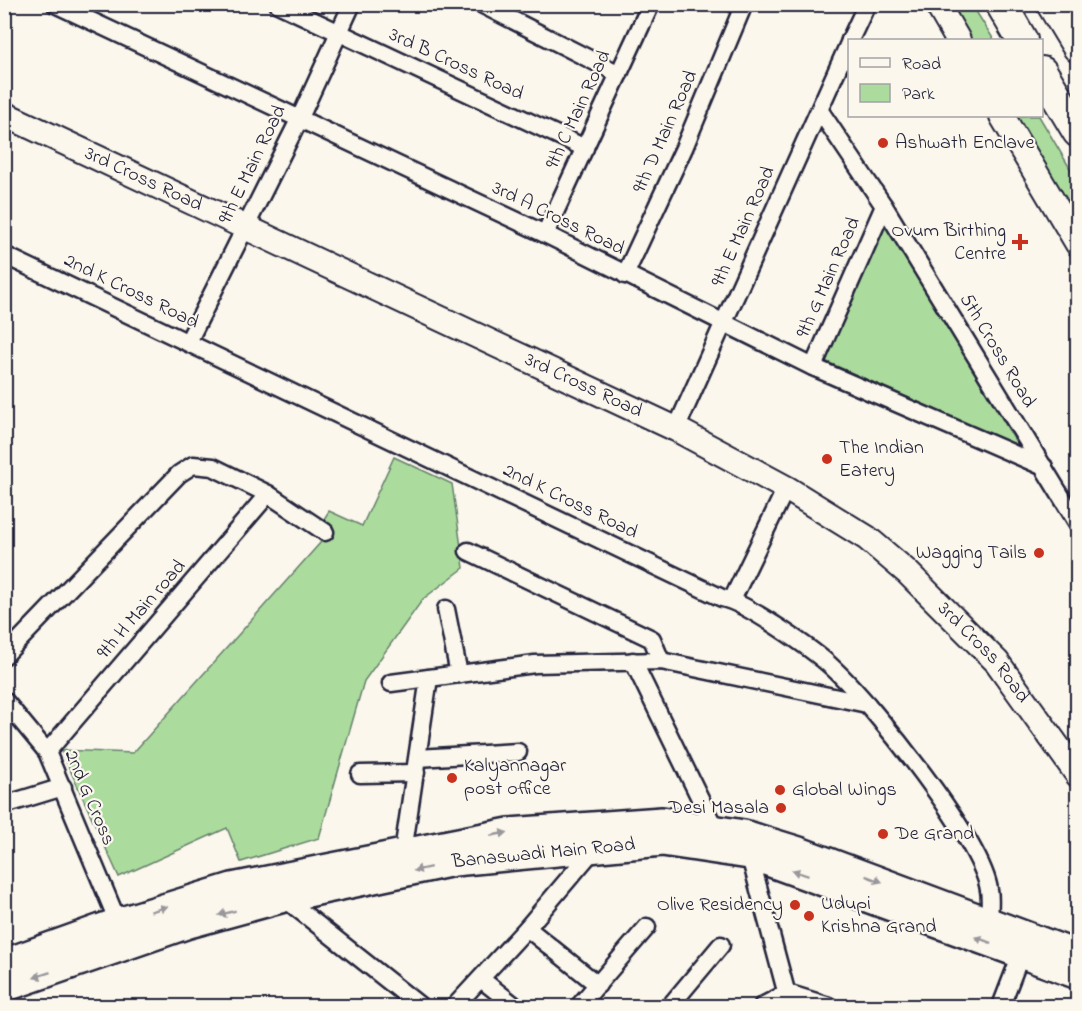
<svg xmlns="http://www.w3.org/2000/svg" width="1082" height="1011" font-family="'Indie Flower',sans-serif">
	<style>
		.green { fill: #abdc9d; stroke: #667f6c; stroke-width: 1.5 }
		.lines { fill: none; stroke-linecap: round; stroke-linejoin: round }
		.street-casing { stroke: #22223b; stroke-width: 21 }
		.secondary-casing { stroke: #22223b; stroke-width: 28 }
		.primary-casing { stroke: #22223b; stroke-width: 32 }
		.highway-casing { stroke: #22223b; stroke-width: 34 }
		.street { stroke: #fbf7ec; stroke-width: 16 }
		.secondary { stroke: #fbf7ec; stroke-width: 24 }
		.primary { stroke: #fbf7ec; stroke-width: 27 }
		.highway { stroke: #fbf7ec; stroke-width: 30 }
		.oneway { fill: #99979c }
		.poi-dot { fill: #c8321e; stroke: #fbf7ec; stroke-width: 2 }
		.labels { text-anchor: middle; dominant-baseline: central; stroke-width: 4.5; stroke-linejoin: round; paint-order: stroke }
		.street-label { font-size: 20px; fill: #22223b; stroke: #fbf7ec }
		.poi-label { font-size: 20px; fill: #22223b; stroke: #fbf7ec; text-anchor: start }
	</style>
	<rect width="100%" height="100%" fill="#fbf7ec"/>
	<filter id="ink" filterUnits="userSpaceOnUse"><feTurbulence type="fractalNoise" baseFrequency=".0167" numOctaves="2"/><feDisplacementMap in="SourceGraphic" scale="12" xChannelSelector="R" yChannelSelector="G"/><feConvolveMatrix kernelMatrix="1 2 1 2 8 2 1 2 1" color-interpolation-filters="sRGB"/></filter>
	<g filter="url(#ink)">
		<g class="green">
			<path d="M938,5h34l22,35h-35z"/>
			<path d="M1004,116h35l38,64v59z"/>
			<path d="M885,223l134,224 -194,-86z"/>
			<path d="M394,457l58,27 12,84 -41,31 -59,82 -45,157 -78,24 -14,-34 -108,49 -58,-127 72,3 188,-211 -7,-7 15,-24 33,15z"/>
		</g>
		<g class="lines">
			<defs>
				<g id="street">
					<path d="M55,4l490,230 268,133 231,100"/>
					<path d="M278,4l307,144"/>
					<path d="M481,4l138,70"/>
					<path d="M850,40l17,-36"/>
					<path d="M820,111l64,95 194,318"/>
					<path d="M545,234l106,-230"/>
					<path d="M4,255l718,343c23,4 92,52 111,70 39,36 149,172 156,222 2,10 0,22 0,32"/>
					<path d="M625,275l59,-127 60,-144"/>
					<path d="M188,342l111,-222 53,-116"/>
					<path d="M813,367l71,-161"/>
					<path d="M676,429l174,-388"/>
					<path d="M468,551l184,88 9,22"/>
					<path d="M732,600l54,-112"/>
					<path d="M446,609l13,65"/>
					<path d="M4,656l175,-182 14,-9 20,2 55,27 57,38"/>
					<path d="M633,661l81,166"/>
					<path d="M391,683l144,-19 126,-3 206,43"/>
					<path d="M4,700l43,52 71,170"/>
					<path d="M47,752l221,-258"/>
					<path d="M418,758l100,-6"/>
					<path d="M360,774l56,-1"/>
					<path d="M4,805l59,-18"/>
					<path d="M748,849l42,157"/>
					<path d="M403,852l26,-174"/>
					<path d="M283,893l1,5 136,108"/>
					<path d="M527,928l71,57"/>
					<path d="M481,979l34,27"/>
					<path d="M455,1006l72,-78 66,-78"/>
					<path d="M579,1006l68,-79"/>
					<path d="M670,1006l51,-61"/>
					<path d="M762,1006l25,-13 42,13"/>
					<path d="M1001,1006l20,-52"/>
				</g>
				<g id="secondary">
					<path d="M937,4l21,36"/>
					<path id="s1" d="M4,114l672,315 110,59 81,50 40,34 90,90 81,113"/>
					<path d="M1002,116l76,128"/>
				</g>
				<g id="primary">
					<path d="M4,963l114,-41 114,-35 277,-55 153,-11 82,13 55,17 279,104"/>
					<path id="s2" d="M4,988l185,-64 95,-26 170,-36 208,-20 87,13 329,120"/>
				</g>
				<g id="highway">
					<path d="M1001,4l21,36"/>
					<path d="M1052,4l26,43"/>
					<path d="M1042,72l36,60"/>
				</g>
			</defs>
			<use href="#street" class="street-casing"/>
			<use href="#secondary" class="secondary-casing"/>
			<use href="#primary" class="primary-casing"/>
			<use href="#highway" class="highway-casing"/>
			<use href="#street" class="street"/>
			<use href="#secondary" class="secondary"/>
			<use href="#primary" class="primary"/>
			<use href="#highway" class="highway"/>
		</g>
		<defs><path id="oneway-solid" d="M-6-.8H1V-3.2L6.5 0L1 3.2V.8H-6Z" transform="scale(1.5)"/></defs>
		<g class="oneway">
			<use href="#oneway-solid" transform="translate(499 834) rotate(-11)"/>
			<use href="#oneway-solid" transform="translate(422 869) rotate(168)"/>
			<use href="#oneway-solid" transform="translate(800 873) rotate(-161)"/>
			<use href="#oneway-solid" transform="translate(874 879) rotate(20)"/>
			<use href="#oneway-solid" transform="translate(159 909) rotate(-17)"/>
			<use href="#oneway-solid" transform="translate(227 913) rotate(165)"/>
			<use href="#oneway-solid" transform="translate(983 940) rotate(-160)"/>
			<use href="#oneway-solid" transform="translate(42 975) rotate(161)"/>
		</g>
	</g>
	<g class="poi-dot">
		<circle cx="883" cy="143" r="6"/>
		<path d="M1017 233h6v6h6v6h-6v6h-6v-6h-6v-6h6z"/>
		<circle cx="827" cy="459" r="6"/>
		<circle cx="1039" cy="553" r="6"/>
		<circle cx="452" cy="778" r="6"/>
		<circle cx="780" cy="790" r="6"/>
		<circle cx="781" cy="808" r="6"/>
		<circle cx="883" cy="834" r="6"/>
		<circle cx="795" cy="905" r="6"/>
		<circle cx="809" cy="916" r="6"/>
	</g>
	<g class="labels">
		<g class="street-label">
			<text transform="translate(456 65) rotate(25)">3rd B Cross Road</text>
			<text transform="translate(579 110) rotate(-65)">9th C Main Road</text>
			<text transform="translate(666 132) rotate(-66)">9th D Main Road</text>
			<text transform="translate(253 165) rotate(-64)">9th E Main Road</text>
			<text stroke="none"><textPath href="#s1" startOffset="154">3rd Cross Road</textPath></text>
			<text transform="translate(558 219) rotate(26)">3rd A Cross Road</text>
			<text transform="translate(744 227) rotate(-66)">9th E Main Road</text>
			<text transform="translate(829 278) rotate(-66)">9th G Main Road</text>
			<text transform="translate(131 292) rotate(26)">2nd K Cross Road</text>
			<text transform="translate(997 351) rotate(59)">5th Cross Road</text>
			<text stroke="none"><textPath href="#s1" startOffset="640">3rd Cross Road</textPath></text>
			<text transform="translate(570 502) rotate(26)">2nd K Cross Road</text>
			<text transform="translate(142 610) rotate(-49)">9th H Main road</text>
			<text stroke="none"><textPath href="#s1" startOffset="1126">3rd Cross Road</textPath></text>
			<text transform="translate(89 798) rotate(67)">2nd G Cross</text>
			<text stroke="none"><textPath href="#s2" startOffset="558">Banaswadi Main Road</textPath></text>
		</g>
		<g class="poi-label">
			<text x="895" y="143">Ashwath Enclave</text>
			<text x="1006" y="231" text-anchor="end">Ovum Birthing<tspan x="1006" dy="23">Centre</tspan></text>
			<text x="839" y="448">The Indian<tspan x="839" dy="23">Eatery</tspan></text>
			<text x="1027" y="553" text-anchor="end">Wagging Tails</text>
			<text x="464" y="766">Kalyannagar<tspan x="464" dy="23">post office</tspan></text>
			<text x="792" y="790">Global Wings</text>
			<text x="769" y="808" text-anchor="end">Desi Masala</text>
			<text x="895" y="834">De Grand</text>
			<text x="821" y="904">Udupi<tspan x="821" dy="23">Krishna Grand</tspan></text>
			<text x="783" y="905" text-anchor="end">Olive Residency</text>
		</g>
	</g>
	<rect width="1082" height="1011" fill="none" stroke="#fbf7ec" stroke-width="24"/>
	<rect x="12" y="12" width="1058" height="987" fill="none" stroke="#22223b" stroke-width="2" filter="url(#ink)"/>
	<rect x="848" y="39" width="195" height="78" fill="#fbf7ec" stroke="#a4a2a5" stroke-width="1.5"/>
	<rect x="860" y="58" width="30" height="9" fill="#fbf7ec" stroke="#a4a2a5" stroke-width="1.5"/>
	<text x="902" y="69" font-size="18" fill="#22223b">Road</text>
	<rect x="860" y="84" width="30" height="18" fill="#abdc9d" stroke="#a4a2a5" stroke-width="1.5"/>
	<text x="902" y="99" font-size="18" fill="#22223b">Park</text>
</svg>
